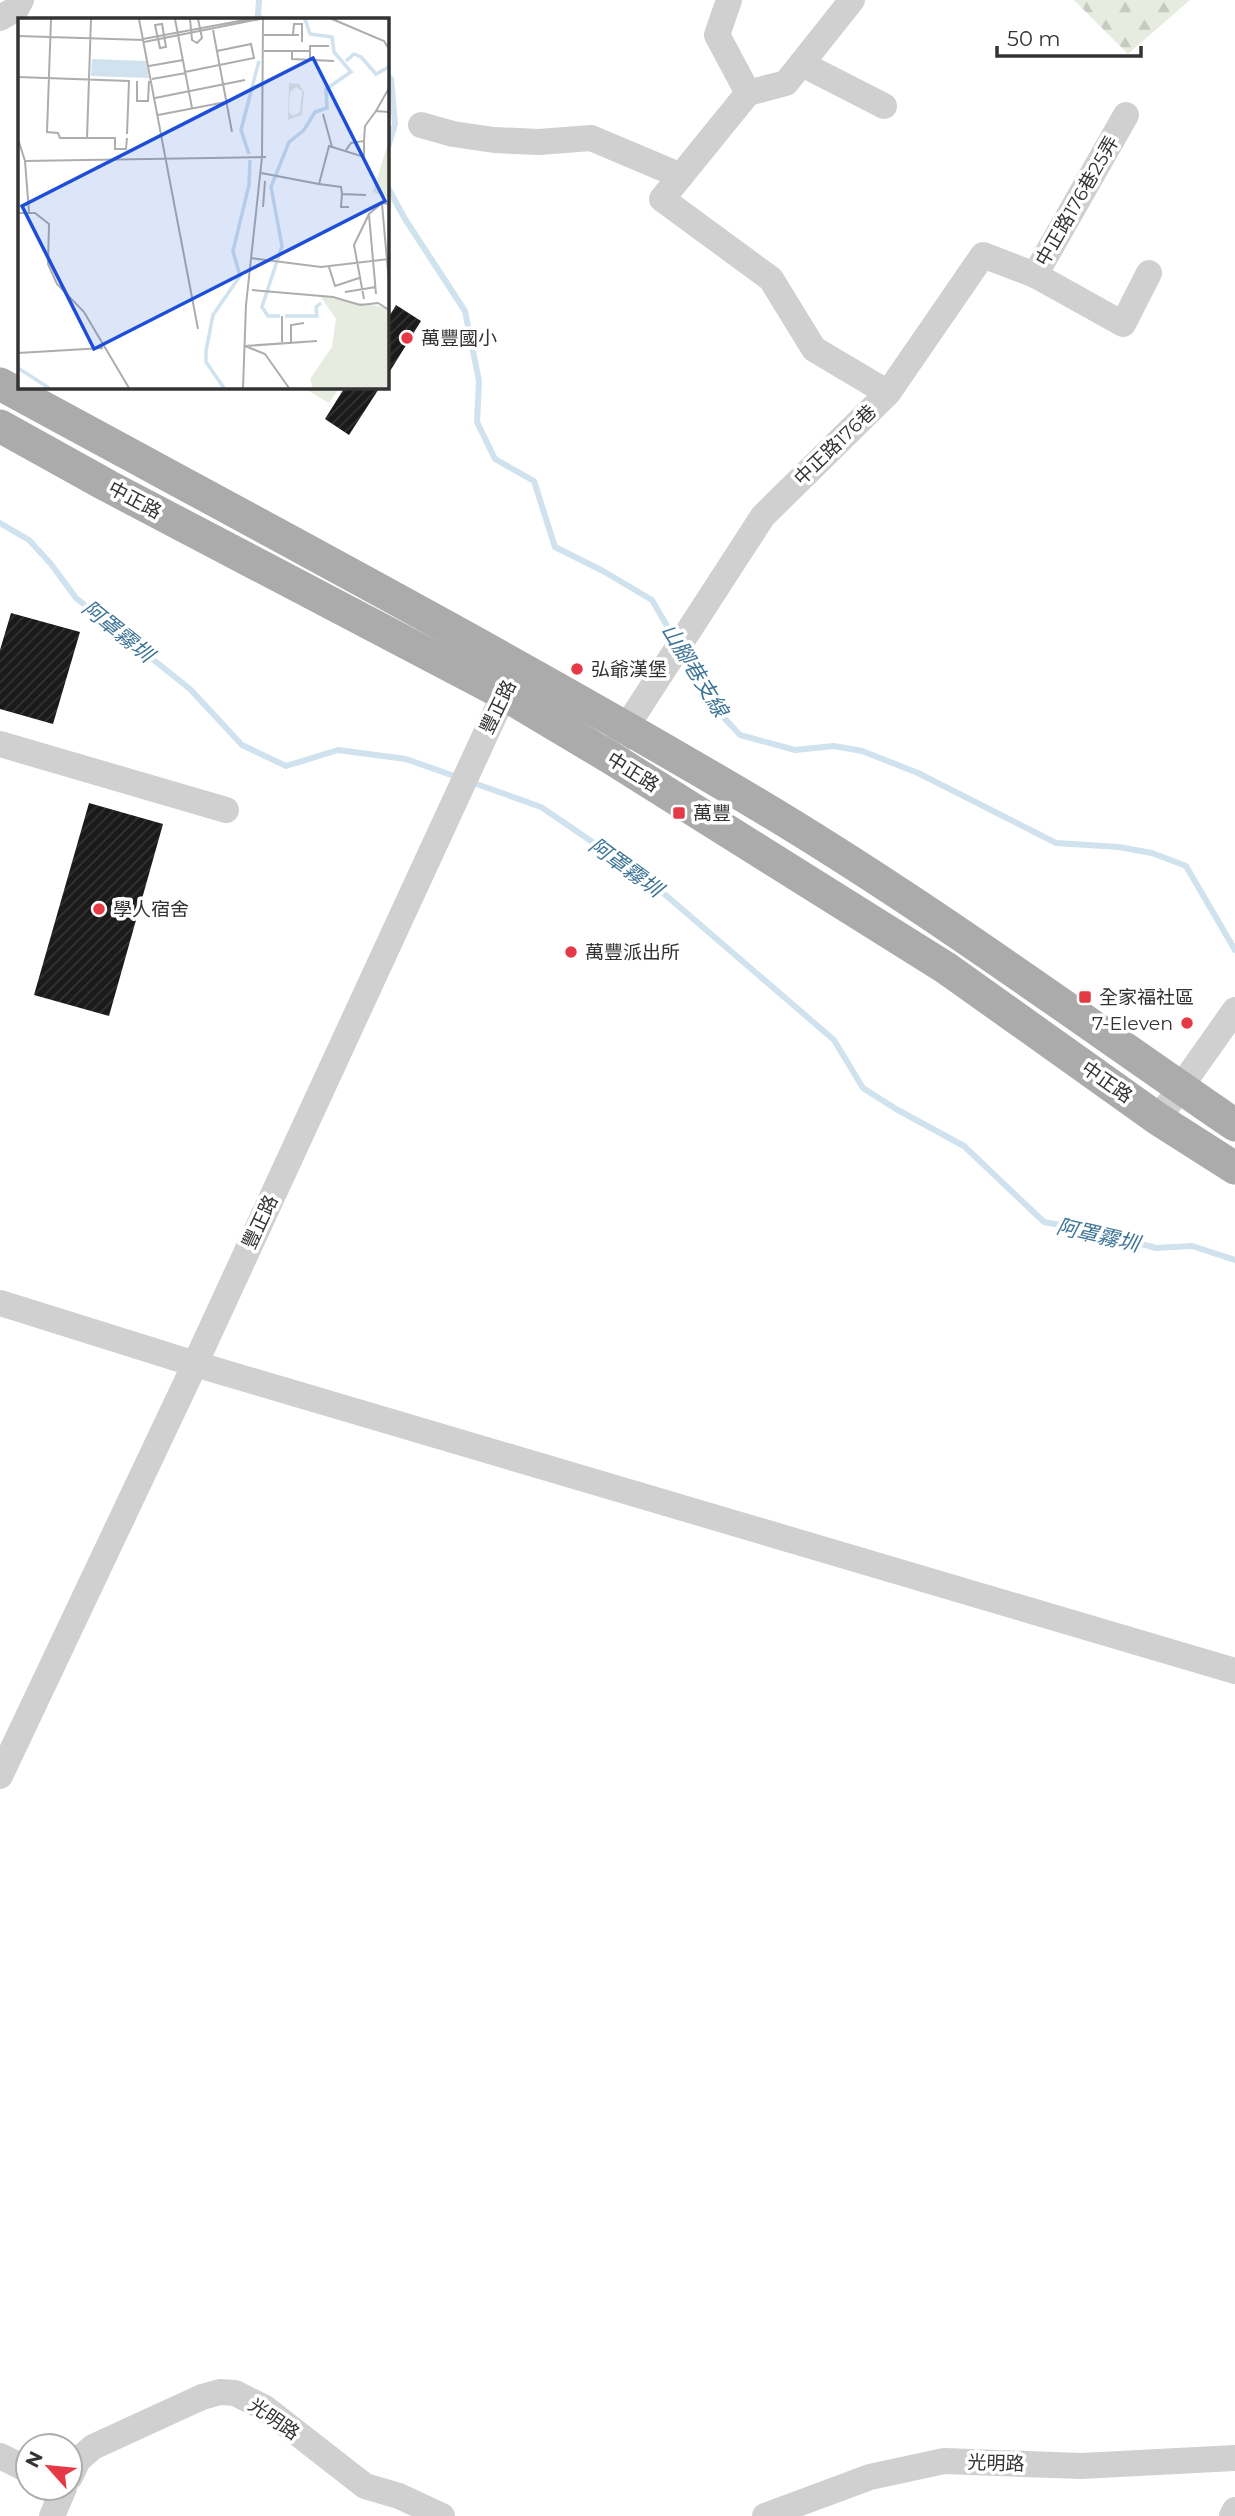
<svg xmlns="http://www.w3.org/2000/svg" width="1235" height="2516" font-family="Montserrat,'Noto Sans TC',sans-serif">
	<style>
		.forest { fill: url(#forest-firs) }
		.green { fill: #e6ecdf }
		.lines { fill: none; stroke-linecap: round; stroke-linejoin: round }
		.stream { stroke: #cfe2ee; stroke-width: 6 }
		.building { fill: url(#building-hatch) }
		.minor { stroke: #d0d0d0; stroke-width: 26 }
		.major { stroke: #ababab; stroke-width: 33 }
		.poi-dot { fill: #e63946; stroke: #fff; stroke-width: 2.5 }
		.labels { text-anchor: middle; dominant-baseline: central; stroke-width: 7; stroke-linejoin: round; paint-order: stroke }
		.street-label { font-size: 19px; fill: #333; stroke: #fff }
		.poi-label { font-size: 19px; fill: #333; stroke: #fff; text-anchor: start }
		.water-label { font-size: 21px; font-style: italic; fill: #3f7597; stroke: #fff }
		.inset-river { fill: none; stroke: #cfe2ee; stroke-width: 3.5 }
		.inset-road { fill: none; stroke: #adadad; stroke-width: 2 }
		.view { fill: #1d4ed8; fill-opacity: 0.15; stroke: #1d4ed8; stroke-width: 3.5 }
		.inset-edge { fill: none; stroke: #333; stroke-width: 3.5 }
	</style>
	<defs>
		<pattern id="forest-firs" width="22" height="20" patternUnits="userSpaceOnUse" patternTransform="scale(1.75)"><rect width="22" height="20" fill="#e6ecdf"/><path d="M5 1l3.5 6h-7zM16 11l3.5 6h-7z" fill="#c6cbc0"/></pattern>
		<pattern id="building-hatch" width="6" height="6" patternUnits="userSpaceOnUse" patternTransform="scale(1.75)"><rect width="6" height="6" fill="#1a1a1a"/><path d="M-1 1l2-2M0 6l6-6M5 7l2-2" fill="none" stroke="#333"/></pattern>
	</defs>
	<rect width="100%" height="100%" fill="#fff"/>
	<path class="forest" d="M1074,0h116l-62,54z"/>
	<path class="green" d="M302,387h38l-11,16z"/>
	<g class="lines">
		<g class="stream">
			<path d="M259,0l-1,15 3,4"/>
			<path d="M387,76l4,3 4,45 -8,26"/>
			<path d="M387,186l18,33 60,92 14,70 -2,41 18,37 39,22 21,66 48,24 49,29 22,38"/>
			<path d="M0,523l29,17 22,24 25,34 114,91 52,56 44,21 52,-16 68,9 51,18"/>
			<path d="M683,654l30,52 27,29 55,15 39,-4 28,5 56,22 138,70 63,4 33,6 34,13 49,84"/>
			<path d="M471,782l70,25 106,72 187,161 29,48 33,21 68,37 80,76 54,10 58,16 36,-2 43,14"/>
		</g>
	</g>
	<g class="building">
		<path d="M396,305l25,16 -34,55v-56z"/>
		<path d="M345,387h35l-31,48 -24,-16z"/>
		<path d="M11,613l69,19 -27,92 -53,-15v-59z"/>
		<path d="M89,803l74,21 -54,192 -75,-21z"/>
	</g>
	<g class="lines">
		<g class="minor">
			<path d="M729,0l-12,35 31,58"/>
			<path d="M0,18l16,-9 5,-9"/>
			<path d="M802,64l82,42"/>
			<path d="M748,93l38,-10 66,-83"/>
			<path d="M421,125l32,9 41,6 45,2 52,-4 90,38"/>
			<path d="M1035,275l88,49 26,-51"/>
			<path d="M888,393l95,-138 52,20 91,-160"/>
			<path d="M0,744l226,66"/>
			<path d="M618,744l7,-15 138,-213 125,-123 -74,-44 -43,-70 -109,-80 86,-106"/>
			<path d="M1158,1119l77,-109"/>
			<path d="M0,1303l195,61 1040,307"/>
			<path d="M0,1776l195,-412 317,-687"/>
			<path d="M0,2456l28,14"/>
			<path d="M70,2477l8,-17 15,-13 109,-50 18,-5 15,1 30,15 100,78 34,10 43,20"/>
			<path d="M52,2516l12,-28"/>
			<path d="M765,2516l105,-39 74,-16 137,5 154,-8"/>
			<path d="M1232,2516l3,-6"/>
		</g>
		<g class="major">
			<path d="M0,384c246,134 494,265 735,407 173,101 335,221 500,334"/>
			<path d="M0,426l108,60 394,207 109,65 335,210 212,151 77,49"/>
		</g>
	</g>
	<g class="poi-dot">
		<circle cx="407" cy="338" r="7"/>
		<circle cx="577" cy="669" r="7"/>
		<rect x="672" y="806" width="14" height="14" rx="3.5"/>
		<circle cx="99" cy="909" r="7"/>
		<circle cx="571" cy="952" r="7"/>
		<rect x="1078" y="990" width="14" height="14" rx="3.5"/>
		<circle cx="1187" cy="1023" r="7"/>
	</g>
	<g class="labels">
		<g class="street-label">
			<text transform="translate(1077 201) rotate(-60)">中正路176巷25弄</text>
			<text transform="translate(835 445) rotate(-44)">中正路176巷</text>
			<text transform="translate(135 500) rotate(28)">中正路</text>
			<text transform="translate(498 707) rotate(-64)">豐正路</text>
			<text transform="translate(633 772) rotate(32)">中正路</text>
			<text transform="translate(1107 1082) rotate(35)">中正路</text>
			<text transform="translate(260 1222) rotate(-65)">豐正路</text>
			<text transform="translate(274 2419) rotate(35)">光明路</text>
			<text transform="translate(996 2463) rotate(2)">光明路</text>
		</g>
		<g class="poi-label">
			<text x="421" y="338">萬豐國小</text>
			<text x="591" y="669">弘爺漢堡</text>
			<text x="693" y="813">萬豐</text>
			<text x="113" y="909">學人宿舍</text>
			<text x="585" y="952">萬豐派出所</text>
			<text x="1099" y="997">全家福社區</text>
			<text x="1173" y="1023" text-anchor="end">7-Eleven</text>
		</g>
		<g class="water-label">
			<text transform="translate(118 631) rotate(39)">阿罩霧圳</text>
			<text transform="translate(695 670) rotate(58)">山腳巷支線</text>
			<text transform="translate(626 867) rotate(36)">阿罩霧圳</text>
			<text transform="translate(1098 1235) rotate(13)">阿罩霧圳</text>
		</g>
	</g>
	<g transform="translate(18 18)">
		<rect width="371" height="371" fill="#fff"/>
		<path d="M371,122v58l-16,-6zM302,278l69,12v80h-76l-3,-9 22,-32 4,-28z" fill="#e6ecdf"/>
		<path d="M271,65l10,1 5,8 -2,23 -14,5zM278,69l6,4 -2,21 -7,4 -4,-4 1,-20z" fill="#e6ecdf" fill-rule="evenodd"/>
		<path d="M74,41l54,2 3,17 -58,-2z" fill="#cfe2ee"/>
		<path class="inset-river" d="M328,43l8,-7 7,3 15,17 13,-7M231,136l-8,-24 18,-69M262,298h-12l-6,-9 20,-61 -11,-59 18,-45 15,-12 11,-18 12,-4 -1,-19 25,-17 -17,-20 -2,-15 -22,-3 -5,-15M267,298h32l-1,-9 5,-4M0,350l31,20M206,370l-18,-26v-11l7,-36 27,-39 -7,-25 16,-66 1,-25"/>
		<path class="inset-road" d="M33,1l-4,113 11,1 2,5h55v11h11l1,-11M121,1l59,310M157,1l17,89M172,1l2,21 5,3 5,-5 -4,-19M314,1l52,22 5,8M144,6l4,23 -6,1 -5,-23zM195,12l19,102M246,17h35M275,17l1,-11h8v18M0,18l126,4M125,21l107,-20M126,24l116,-23M246,33h46M274,33v8l42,2M292,41v-13h19M131,48l34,-6M167,54l69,-14 -3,-14 -34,7M0,59l111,4 -2,53M134,61l34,-6M119,63v20h11l1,-20M137,80l90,-18M358,93l13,-23M305,96l9,33M140,97l68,-13M69,120l4,-119M0,121l7,22 241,-4M328,132l5,-7 13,-2 1,-15 11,-15 13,1M7,143l4,51M243,155l58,11 10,-38 35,11v-16M301,166l22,3 1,7 24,1M324,176l-1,13h8M364,186l7,79M245,189l2,-26M0,195h17l14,11 -1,40 9,20 27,28 45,76M351,197l7,79M233,240l70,9 68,-8M311,249l6,19 24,-8M234,272l81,7 27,8 18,-2 11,7M327,274l31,-5M346,281l-10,-54 15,-31 13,-11 7,1M264,298v26M273,324v-17l13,-2M227,328l72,-5M227,328l20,8 24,34M0,335l85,-5M225,370l3,-83 16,-148 1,-138"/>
		<path class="view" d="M295,40l72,143 -291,148 -72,-143z"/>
		<rect width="371" height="371" class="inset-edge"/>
	</g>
	<g transform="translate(49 2467) rotate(297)"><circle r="33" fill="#ffffff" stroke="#adadad" stroke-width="2"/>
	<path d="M0-5L12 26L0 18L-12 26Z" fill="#e63946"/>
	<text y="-10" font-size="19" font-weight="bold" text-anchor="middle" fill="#333333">N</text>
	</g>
	<path d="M997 46v10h144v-10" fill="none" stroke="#333333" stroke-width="3.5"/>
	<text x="1007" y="46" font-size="21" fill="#333333" stroke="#ffffff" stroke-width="5" paint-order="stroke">50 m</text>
</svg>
